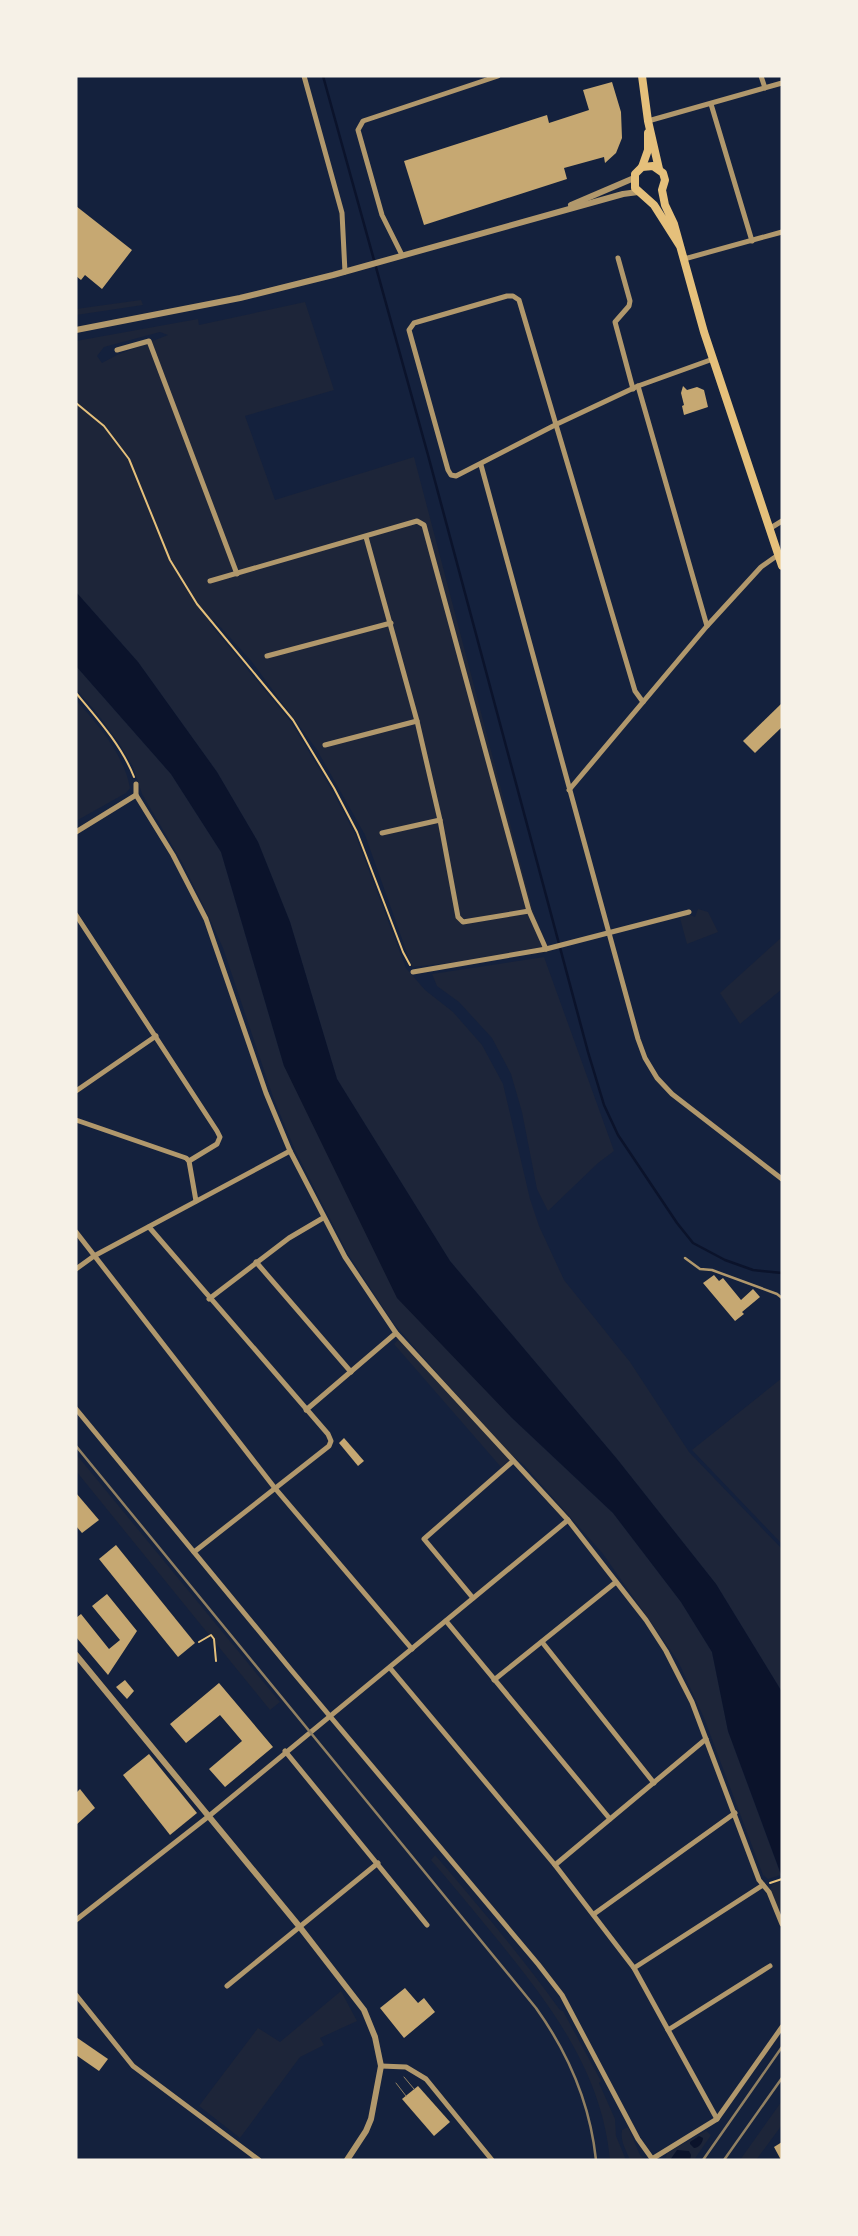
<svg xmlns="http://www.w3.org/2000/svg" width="858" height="2236" font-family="'Fira Sans',sans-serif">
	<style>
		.green { fill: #1d2539; fill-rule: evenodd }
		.water { fill: #0b132b }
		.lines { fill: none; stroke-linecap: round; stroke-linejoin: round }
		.stream { stroke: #0b132b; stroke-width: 2.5 }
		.building { fill: #c6a872 }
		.path { stroke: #e5c07b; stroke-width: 2 }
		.service { stroke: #b1986c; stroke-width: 2.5 }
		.minor { stroke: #b1986c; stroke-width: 5 }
		.tertiary { stroke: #b1986c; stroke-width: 6 }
		.primary { stroke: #e5c07b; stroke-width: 8 }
		.tram { stroke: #918062; stroke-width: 1 }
		.rail { stroke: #918062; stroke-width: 2.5 }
	</style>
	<rect width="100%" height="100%" fill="#14213d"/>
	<g class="green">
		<path d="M141,300l2,5 -67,10v-6z"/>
		<path d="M305,302l29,88 -89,26 30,84 139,-43 119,454 17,41 -138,15 -47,-132 -48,-85 -65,-88 -38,-42 -4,4 81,98 39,65 25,47 51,134 19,22 28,22 29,33 21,39 27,115 9,27 25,54 66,82 59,90 93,97v143l-66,-108 -99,-125 -167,-198 -113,-182 -47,-157 -32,-80 -41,-70 -79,-110 -62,-70v-251l122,-22 1,6zM160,332l8,3 -51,20 -15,8 -5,-7 7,-9z"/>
		<path d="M76,666l95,108 50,78 63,214 227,351 102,96 68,89 31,50 16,79 53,144 -13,4 -5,-4 -59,-157 -26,-57 -75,-107 -79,-89 -19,-15 -111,-126 -46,-70 -53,-104 -22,-53 -50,-149 -17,-37 -23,-47 -41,-70 -9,-27 -14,-24 -23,-31 -20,-23z"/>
		<path d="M76,700c22,25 48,54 54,88l-4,5 -50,28z"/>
		<path d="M698,909l10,3 10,20 -31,12 -7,-26 8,-4 7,3z"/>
		<path d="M782,937v52l-42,35 -20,-31z"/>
		<path d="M544,957l70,194 -16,12 -50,48 -11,-22 -15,-77 -11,-38 -19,-36 -33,-36 -22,-16 -5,-12z"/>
		<path d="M399,1339l111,121 -9,7 -107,-123z"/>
		<path d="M782,1378v166l-90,-94z"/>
		<path d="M76,1454l204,248 -10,8 -194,-239z"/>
		<path d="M435,1855c43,50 86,101 125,155l3,1 38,70 -2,2 16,36 1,17 10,24h-16c-8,-90 -63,-160 -118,-227 -20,-24 -40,-49 -61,-73z"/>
		<path d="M782,1881v35l-12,-26 3,-6z"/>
		<path d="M341,1991l16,30 -37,17 4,7 -24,12 -60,81 -41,-32 59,-78 22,14z"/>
		<path d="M782,2101v24l-26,35h-16z"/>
		<path d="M628,2127l12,28 6,5h-16c-4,-10 -10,-19 -8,-30z"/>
		<path d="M706,2131l5,4 -17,25h-29l2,-7z"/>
	</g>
	<g class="water">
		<path d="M76,592l62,70 79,110 41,70 32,80 47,157 113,182 167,198 99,125 66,108v185l-54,-146 -16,-79 -31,-50 -68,-89 -102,-96 -114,-119 -113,-232 -63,-214 -50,-78 -95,-108z"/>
		<path d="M699,2136l4,2c0,4 -4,10 -9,10l-4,-4v-2z"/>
		<path d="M677,2150l12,1 2,4 -1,5h-20z"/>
	</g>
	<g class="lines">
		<path class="stream" d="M323,76l105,379 160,597 16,53 14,30 59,88 16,20 32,17 28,10 29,3"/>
	</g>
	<g class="building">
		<path d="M612,82l9,30 1,26 -6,15 -11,10 -1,-6 -40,11 3,11 -143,46 -20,-64 143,-46 2,8 40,-13 -6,-20z"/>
		<path d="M76,206l56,44 -30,39 -17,-14 -4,5 -5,-4z"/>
		<path d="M683,386l4,4 10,-3 7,3 4,17 -24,8 -2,-9 2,-1 -3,-12z"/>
		<path d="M782,703v24l-27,26 -12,-12z"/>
		<path d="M714,1275l5,6 4,-3 18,22 12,-11 7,8 -18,15 2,2 -9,7 -32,-38z"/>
		<path d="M344,1438l20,23 -6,5 -19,-23z"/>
		<path d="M76,1493l23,27 -17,13 -6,-7z"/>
		<path d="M116,1545l79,98 -17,14 -79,-98z"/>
		<path d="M107,1594l30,37 -29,44 -32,-38v-19l5,-4 28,35 11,-9 -28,-34z"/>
		<path d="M125,1680l9,11 -7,8 -11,-12z"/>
		<path d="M219,1683l54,64 -48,40 -16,-18 33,-28 -22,-26 -34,28 -16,-19z"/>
		<path d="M149,1754l48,59 -27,22 -47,-60z"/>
		<path d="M80,1789l15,19 -19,17v-32z"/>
		<path d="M405,1988l13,15 6,-5 11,14 -31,26 -24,-30z"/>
		<path d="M76,2037l32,22 -9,12 -23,-16z"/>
		<path d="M418,2086l32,36 -16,14 -32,-37z"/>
		<path d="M782,2142v18h-1l-7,-13z"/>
	</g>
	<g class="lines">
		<g class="path">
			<path d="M76,403l28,23 25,33 41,101 27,44 96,116 41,68 23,44 46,120 7,13"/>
			<path d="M76,693c21,25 46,53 58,84"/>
			<path d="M199,1642l12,-7 3,4 2,22"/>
			<path d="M770,1883l12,-4"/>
		</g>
		<path class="service" d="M685,1258l15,11 12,1 65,24 5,4"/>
		<g class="minor">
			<path d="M304,76l38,137 3,59"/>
			<path d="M761,76l4,12"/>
			<path d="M711,104l41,137"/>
			<path d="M648,121l134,-38"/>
			<path d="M402,255l-20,-40 -24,-85 5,-9 135,-45"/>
			<path d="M618,258l12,43 -1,5 -14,16 18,67"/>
			<path d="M684,259l98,-27"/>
			<path d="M117,350l32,-9 88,233"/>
			<path d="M638,386l69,240"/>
			<path d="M481,465l157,574 7,19 12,20 15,16 110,85"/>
			<path d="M769,529l13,-8"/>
			<path d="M366,537l51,184 23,99 18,97 5,5 66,-11"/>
			<path d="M210,581l207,-60 7,4 105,386 17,38"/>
			<path d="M267,656l124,-33"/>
			<path d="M643,702l-8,-11 -116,-391 -6,-4h-6l-93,27 -5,7 39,140 3,5 5,1 101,-52 81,-38 75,-27"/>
			<path d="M325,745l92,-24"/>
			<path d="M136,784v11l37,60 33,64 60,174 24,58 55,106 51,76 172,187 78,100 20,31 26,51 67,178 10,12 13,32"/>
			<path d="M569,790l138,-164 54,-59 17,-12"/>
			<path d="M76,832l60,-37"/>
			<path d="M382,833l58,-13"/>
			<path d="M76,915l141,216 3,6 -3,7 -28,17"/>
			<path d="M413,972l133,-23 143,-37"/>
			<path d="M76,1091l80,-55"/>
			<path d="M76,1120l110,38 3,3 7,40"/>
			<path d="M149,1227l179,207 3,7 -2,5 -135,106"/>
			<path d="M76,1232l198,255 138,162"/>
			<path d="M256,1262l95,110"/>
			<path d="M76,1269l18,-13 196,-105"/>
			<path d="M209,1299l80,-61 34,-20"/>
			<path d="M76,1409l216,262 246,293 24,31 76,144 15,21"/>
			<path d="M306,1410l90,-77"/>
			<path d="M473,1598l-49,-59 89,-78"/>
			<path d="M446,1621l164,198"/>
			<path d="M542,1642l112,141"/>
			<path d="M390,1668l165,197 79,103 83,151"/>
			<path d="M494,1680l122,-98"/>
			<path d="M285,1751l142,174"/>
			<path d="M555,1865l151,-126"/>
			<path d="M594,1914l141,-101"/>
			<path d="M76,1920l133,-104 359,-296"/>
			<path d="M634,1968l129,-83"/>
			<path d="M227,1986l151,-123"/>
			<path d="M76,1995l57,71 126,94"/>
			<path d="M668,2030l102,-64"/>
			<path d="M381,2066l25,1 20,12 66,81"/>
			<path d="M652,2159l65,-40 65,-92"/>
		</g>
		<g class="tertiary">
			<path d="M571,205l63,-27"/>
			<path d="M76,330l164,-32 93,-23 290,-81 15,-2"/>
			<path d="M76,1655l223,271 65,84 11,27 6,29 -10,53 -5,12 -19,29"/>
		</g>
		<g class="primary">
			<path d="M642,76l6,45 11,48"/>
			<path d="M642,167l6,-17v-17"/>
			<path d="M680,246l-26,-41 -19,-17v-14l7,-7 11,-1 10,7 2,7 -3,10 3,15 9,19 30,108 78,234"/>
		</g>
		<g class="tram">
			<path d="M404,2077l10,12"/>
			<path d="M396,2083l10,13"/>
		</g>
		<g class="rail">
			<path d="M76,1446l460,562c33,46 54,95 60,152"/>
			<path d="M703,2160l79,-113"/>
			<path d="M724,2160l58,-82"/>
		</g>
	</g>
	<rect width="858" height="2236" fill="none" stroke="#f6f1e7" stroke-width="155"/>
</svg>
